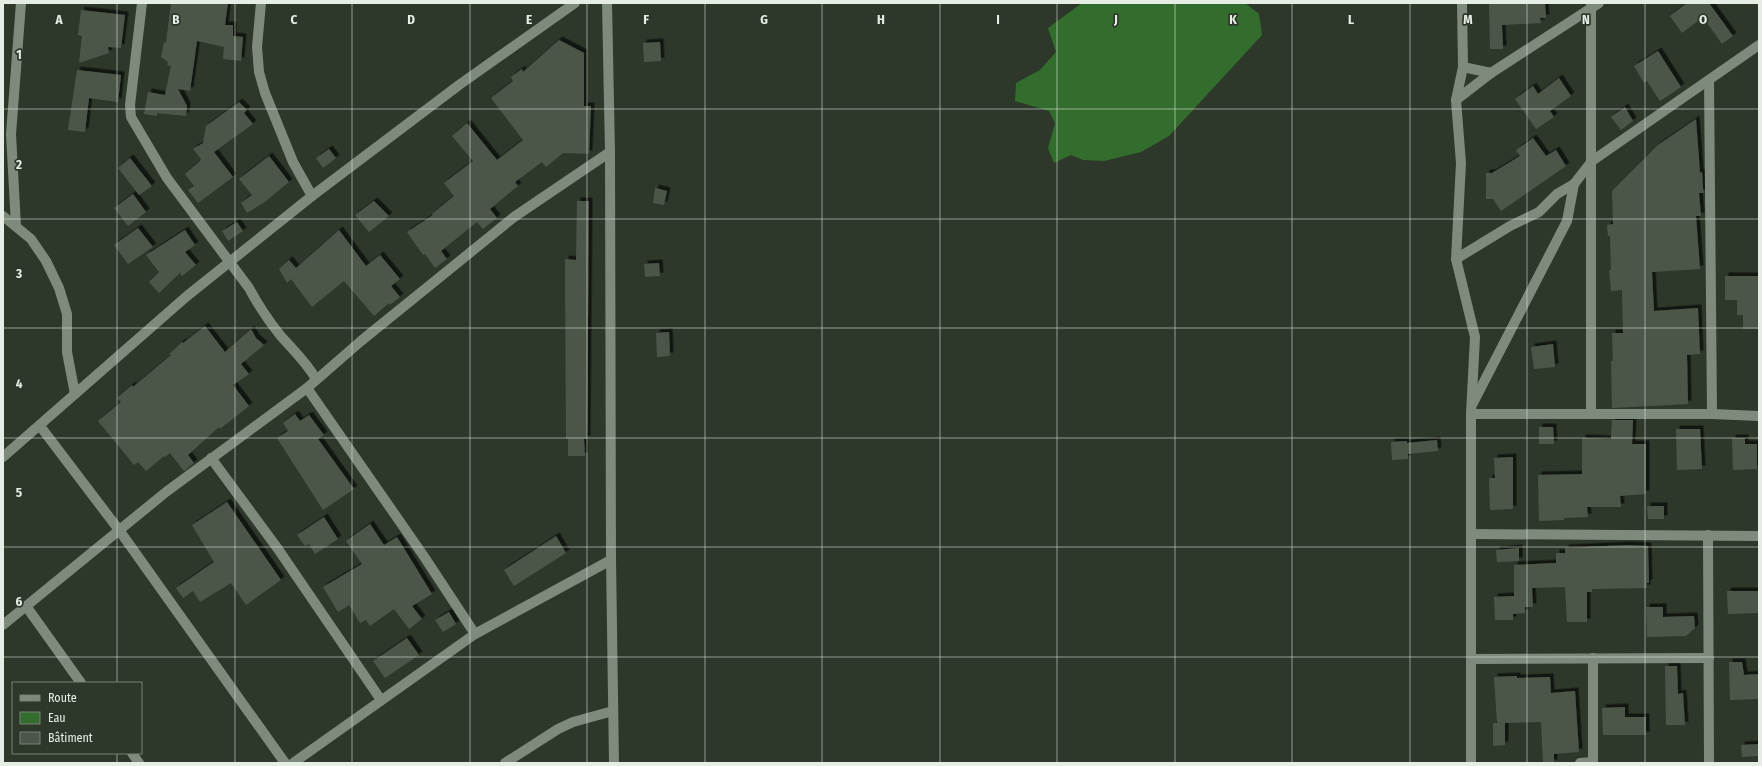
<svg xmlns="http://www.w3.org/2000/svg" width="1762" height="766" font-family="'Fira Sans Condensed',sans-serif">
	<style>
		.water { fill: #336d2d }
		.building { fill: #4b574a; filter: url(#shadow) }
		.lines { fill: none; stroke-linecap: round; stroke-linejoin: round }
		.street { stroke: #7e8b7c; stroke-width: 10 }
		.grid { fill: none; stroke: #e6ede5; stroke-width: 1; stroke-opacity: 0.55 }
		.grid-label { font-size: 13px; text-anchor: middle; font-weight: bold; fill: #e6ede5; stroke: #2d382b; stroke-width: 3.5; stroke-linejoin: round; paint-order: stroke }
	</style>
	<defs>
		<filter id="shadow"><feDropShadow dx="3.5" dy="-3.5" stdDeviation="0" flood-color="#0009"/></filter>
	</defs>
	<rect width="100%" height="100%" fill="#2d382b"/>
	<path class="water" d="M1082,3h163l14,11 3,21 -93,101 -28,16 -37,9 -21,-1 -12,-5 -17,8 -6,-15 7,-25 -6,-12 -34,-10 1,-18 24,-13 16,-18 -8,-24z"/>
	<g class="building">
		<path d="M171,3h57l-3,22h8v11l10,1 -2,24 -18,-2 1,-12 -27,-6 -7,50 -12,-2 9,17 -1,10 -29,-3v3l-13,-2 4,-22 17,3 6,-29 -4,-1 1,-3 -7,-5 3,-15 2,1z"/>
		<path d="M1489,3h56l1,15h-6l1,5 -39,2 1,24h-13z"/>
		<path d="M1687,3h22l24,33 -11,8 -19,-27 -21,16 -12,-17z"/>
		<path d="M81,10l44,5 -4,33 -13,-1 1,6 -30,10 3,-27 -4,-1z"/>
		<path d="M559,40l25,13v53h7l-2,48 -26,-1 -17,14 -4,-5 -27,20 3,4 -28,23 7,9 -14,11 -6,-7 -36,29 6,8 -12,9 -10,-14 -2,1 -16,-23 26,-17 -1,-1 22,-18 -10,-13 29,-22 -21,-25 15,-13 30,37 26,-20 -32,-42 22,-17 -2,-4 11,-8 1,3z"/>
		<path d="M660,42l1,19 -17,1 -1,-19z"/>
		<path d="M1658,51l23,36 -21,14 -13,-20 -3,2 -10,-17z"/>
		<path d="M77,70l44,5 -3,27 -29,-4 -4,34 -17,-2z"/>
		<path d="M1559,78l12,18 -21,15 4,6 -18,12 -21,-30 18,-13 5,8z"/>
		<path d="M239,102l8,8 -3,3 9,11 -39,28 19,25 -35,26 -10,-13 6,-4 -9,-12 15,-13 1,-2 -8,-10 10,-6 3,-17z"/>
		<path d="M1625,107l8,14 -12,9 -10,-13z"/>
		<path d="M1696,119l4,54 2,-1 1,16 1,5h-5l2,23h-5l4,53 -48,3 2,39 44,-3 2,46 -13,1 1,49 -76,4 -1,-47h2l-1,-28h11l-1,-43 -11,1 -2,-21h2l-1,-34h-2l-1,-11 6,-1 -1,-33 46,-46z"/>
		<path d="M1533,138l13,18 10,-6 10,16 -65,45 -8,-12h-7v-26h6l28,-17 -4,-6z"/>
		<path d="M329,149l7,9 -13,10 -7,-10z"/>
		<path d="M269,156l20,26 -23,19 -19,12 -6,-10 11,-8 -13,-16z"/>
		<path d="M130,158l22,28 -13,9 -21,-27z"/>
		<path d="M655,188l12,3 -3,14 -11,-2z"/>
		<path d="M133,194l13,18 -18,14 -14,-18z"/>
		<path d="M374,201l15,15 -20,16 -14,-17z"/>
		<path d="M577,201h12l-2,238h-3l1,17h-17v-17h-2l-1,-180 11,1z"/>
		<path d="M237,222l6,9 -15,10 -6,-10z"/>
		<path d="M138,228l15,19 -25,17 -14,-19z"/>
		<path d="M185,230l10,15 -10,7 11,13 -14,11 -2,-3 -21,20 -10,-11 10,-10 -13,-17z"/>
		<path d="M339,230l27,36 14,-11 20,24 -9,7 9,11 -10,8 -1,-2 -15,13 -30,-35 -32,26 -21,-28 -4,4 -8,-14 10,-9 7,8z"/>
		<path d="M659,263l1,13 -15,1 -1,-13z"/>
		<path d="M1725,276h34v53h-16v-14h-6v-15h-12z"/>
		<path d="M205,326l20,26 26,-23 5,9 8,7 -23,19 8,10 -16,11 16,21 -29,23 -1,-2 -31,28 6,8 -10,8 -14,-18 -5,4 -1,-1 -18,15 -8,-9 -4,3 -36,-44 23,-19 -4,-4 15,-13 1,2 38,-32 -2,-1 13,-12 1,1z"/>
		<path d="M669,332l1,24 -13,1 -1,-24z"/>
		<path d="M1553,344l2,23 -21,2 -3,-22z"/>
		<path d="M295,414l5,7 9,-6 15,20 -6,4 36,50 -31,21 -46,-72 11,-7 -5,-8z"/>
		<path d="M1612,420h21l-1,24h14v50l-26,2 1,11h-34l1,10 -24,1v2l-25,1 -1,-46 44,-1v-36l29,1z"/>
		<path d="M1539,427h14l1,17h-15z"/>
		<path d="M1676,429h24l2,40 -25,1z"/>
		<path d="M1732,438h13v6h12v25l-24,1z"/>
		<path d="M1437,440l1,11 -30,3v5l-16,1 -1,-18 16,-1v2z"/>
		<path d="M1513,457v52l-23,1 -1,-32h6l-1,-20z"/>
		<path d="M227,502l54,78 -35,25 -15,-22 -31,19 -7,-11 -10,7 -7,-10 38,-26 -22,-37z"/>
		<path d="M1647,506h17v13h-16z"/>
		<path d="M324,517l14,22 -23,15 -6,-10 -4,2 -8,-11z"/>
		<path d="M370,524l14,21 13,-8 35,57 -20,12 10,13 -13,10 -15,-20 -24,17 -4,-6 -6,3 -11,-18 -11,7 -15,-25 39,-23 -16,-23z"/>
		<path d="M556,536l10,17 -52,33 -10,-16z"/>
		<path d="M1627,545l21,1 1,37h-2v5l-55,1v3h-5v30h-20l-2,-35 -33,1 1,19h-8v6l-12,1v6h-18l-1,-23 20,-1v-31l42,-2v-10h9v-5z"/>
		<path d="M1519,548v13l-22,1 -1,-12z"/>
		<path d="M1727,591h32v22l-31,1z"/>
		<path d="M1646,607h17v10l31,-1 1,12 -9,8 -39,1z"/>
		<path d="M449,612l7,12 -13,8 -8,-12z"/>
		<path d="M407,638l12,17 -34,23 -12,-17z"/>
		<path d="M1729,662h13l2,13 15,-1v25l-29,1z"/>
		<path d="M1665,666h12l1,28 5,-1 2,32h-19z"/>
		<path d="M1517,676v2l33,-1 1,16 24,-2 4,61 -25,2v9h-11l-2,-41 -36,1v22l-12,1v-23h4l-3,-46z"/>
		<path d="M1625,707v10h21v18h-43l-1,-27z"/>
		<path d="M1759,744v12l-17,1 -1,-12z"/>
	</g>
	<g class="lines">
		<g class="street">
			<path d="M142,3l-12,102 1,12 36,61 82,110c9,17 19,32 31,47 13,15 26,27 36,44"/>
			<path d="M261,3l-4,44 2,25 6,21 28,69 19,34"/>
			<path d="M607,3l3,149 1,408 3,203"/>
			<path d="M1462,3l1,64 -7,33 5,63 -5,96 19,78 -4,77v349"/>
			<path d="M1591,3v411"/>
			<path d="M1463,67l28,6"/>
			<path d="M1709,81l3,333"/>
			<path d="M1456,100l35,-27 108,-70"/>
			<path d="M3,216l28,23 15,22 13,27 8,26v38l8,42"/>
			<path d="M16,226l-5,-92 10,-131"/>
			<path d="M1456,259l54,-33 29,-14 18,-18 17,-10 18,-23 167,-116"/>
			<path d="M307,388l116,167 52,79"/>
			<path d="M1473,403l94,-182 7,-37"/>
			<path d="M1471,414h241l47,2"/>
			<path d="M40,426l79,104 166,233"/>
			<path d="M3,457l184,-161 125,-100 147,-111 116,-82"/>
			<path d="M211,458l67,91 103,151"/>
			<path d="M1471,534l288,2"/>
			<path d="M1708,535l1,228"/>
			<path d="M26,606l55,77"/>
			<path d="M3,625l163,-133 141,-104 54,-47 153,-124 96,-65"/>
			<path d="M1593,658v105"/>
			<path d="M1471,659l238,-1"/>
			<path d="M132,753l7,10"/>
			<path d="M293,763l182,-129 136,-74"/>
			<path d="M505,763l53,-34 15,-7 40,-11"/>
			<path d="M1580,763l13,-1"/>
		</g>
	</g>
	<path class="grid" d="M117,3v680M235,3v760M352,3v760M470,3v760M587,3v760M705,3v760M822,3v760M940,3v760M1057,3v760M1175,3v760M1292,3v760M1410,3v760M1527,3v760M1645,3v760M3,109h1756M3,219h1756M3,328h1756M3,438h1756M3,547h1756M3,657h1756M117,753v10"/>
	<g class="grid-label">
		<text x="59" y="24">A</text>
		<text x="176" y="24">B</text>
		<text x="294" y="24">C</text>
		<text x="411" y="24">D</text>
		<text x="529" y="24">E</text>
		<text x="646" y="24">F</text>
		<text x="764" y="24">G</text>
		<text x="881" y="24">H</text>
		<text x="998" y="24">I</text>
		<text x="1116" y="24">J</text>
		<text x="1233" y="24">K</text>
		<text x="1351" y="24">L</text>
		<text x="1468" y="24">M</text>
		<text x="1586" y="24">N</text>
		<text x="1703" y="24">O</text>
		<text x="19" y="59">1</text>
		<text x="19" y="169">2</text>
		<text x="19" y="278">3</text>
		<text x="19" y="388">4</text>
		<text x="19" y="497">5</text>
		<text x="19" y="606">6</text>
	</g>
	<rect width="1762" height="766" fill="none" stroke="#e6ede5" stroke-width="8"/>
	<rect x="12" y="682" width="130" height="72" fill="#2d382b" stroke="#778075"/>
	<rect x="20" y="695" width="20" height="6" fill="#7e8b7c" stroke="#778075"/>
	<text x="48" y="702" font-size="12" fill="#e6ede5">Route</text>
	<rect x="20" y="712" width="20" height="12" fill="#336d2d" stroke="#778075"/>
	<text x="48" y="722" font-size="12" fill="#e6ede5">Eau</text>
	<rect x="20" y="732" width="20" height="12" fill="#4b574a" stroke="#778075"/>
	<text x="48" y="742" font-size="12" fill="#e6ede5">Bâtiment</text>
</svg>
